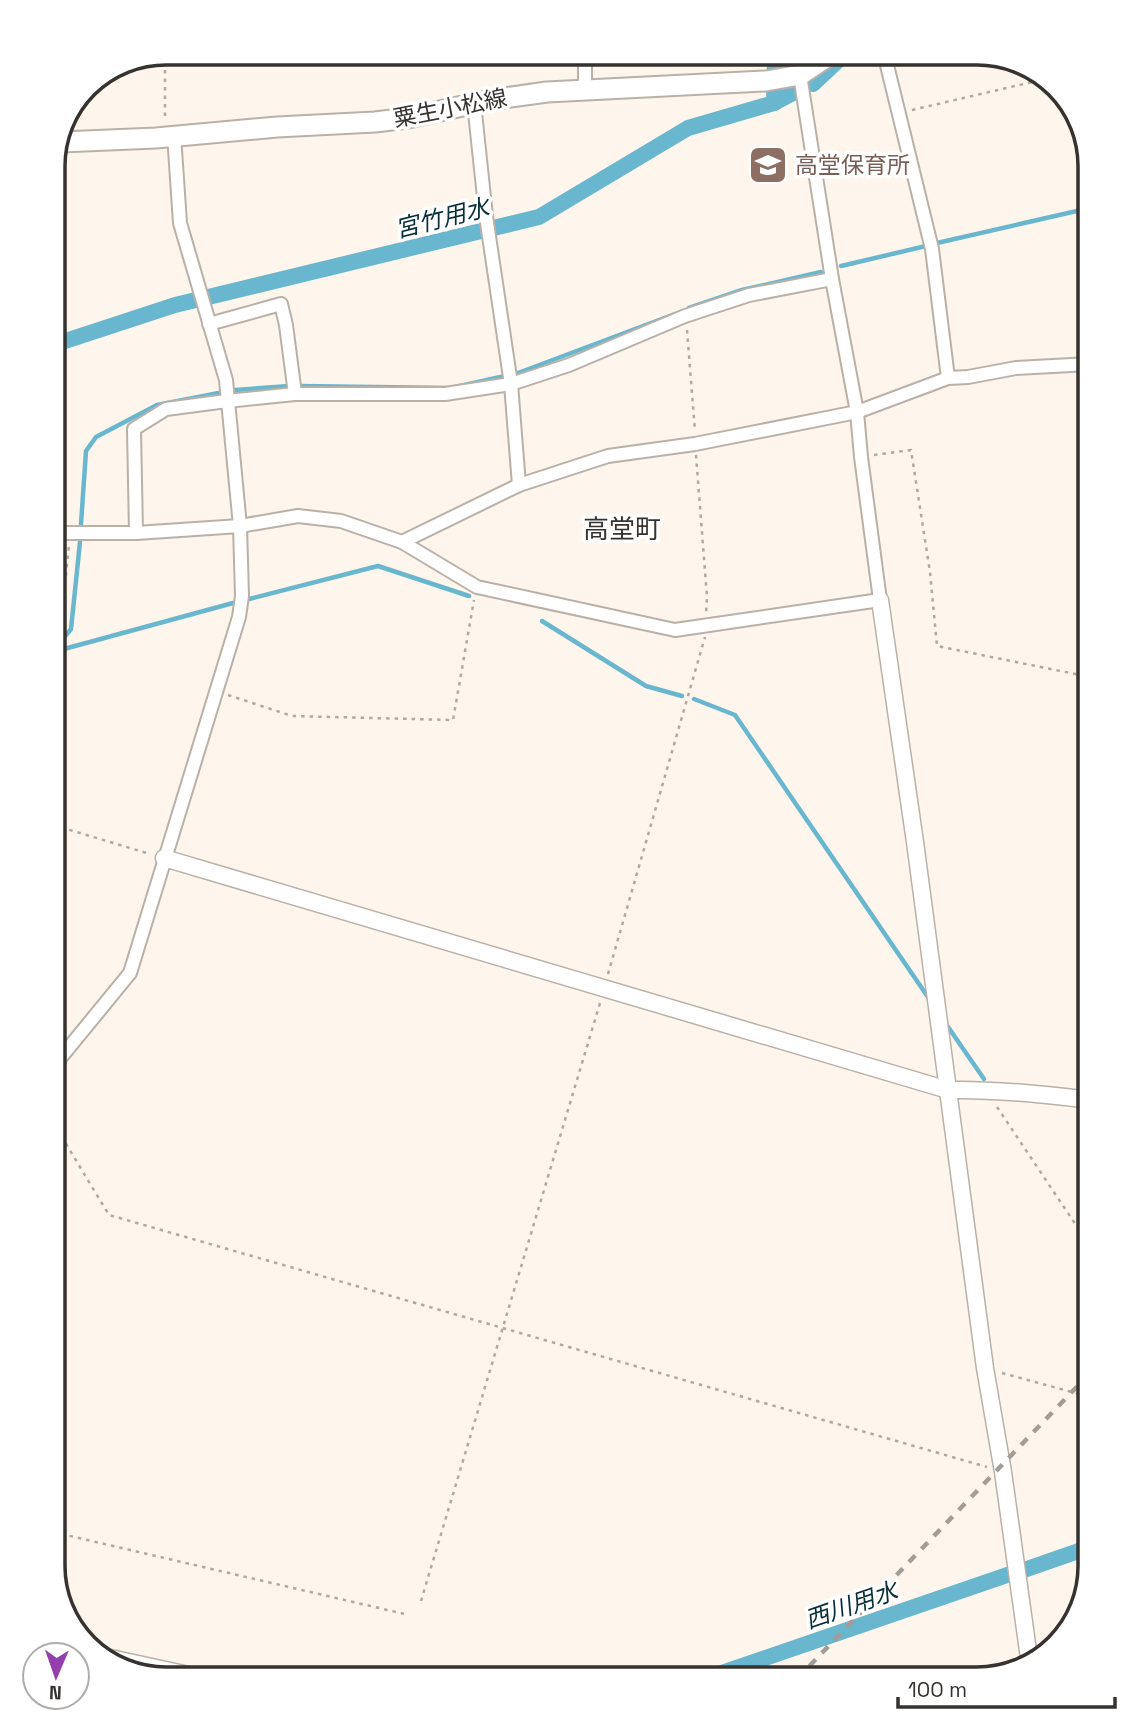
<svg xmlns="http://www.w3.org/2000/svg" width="1143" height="1732" font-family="'Space Grotesk','Noto Sans JP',sans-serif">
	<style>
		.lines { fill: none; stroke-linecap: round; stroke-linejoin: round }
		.stream { stroke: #69b7cf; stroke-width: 4.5 }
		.canal { stroke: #69b7cf; stroke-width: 16 }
		.minor-casing { stroke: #b9b1a8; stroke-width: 16 }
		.tertiary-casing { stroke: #b9b1a8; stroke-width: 19 }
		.secondary-casing { stroke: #b9b1a8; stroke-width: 23 }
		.path { stroke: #b0a9a2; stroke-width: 2.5; stroke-dasharray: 3.5 5; stroke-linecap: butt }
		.minor { stroke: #fff; stroke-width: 12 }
		.tertiary { stroke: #fff; stroke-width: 16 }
		.secondary { stroke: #fff; stroke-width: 19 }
		.rail { stroke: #a39d97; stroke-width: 4.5; stroke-dasharray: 9 9; stroke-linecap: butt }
		.labels { text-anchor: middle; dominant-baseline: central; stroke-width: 7; stroke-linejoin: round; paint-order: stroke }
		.street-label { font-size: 23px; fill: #35322f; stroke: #fff }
		.education-label { font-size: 23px; fill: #785e54; stroke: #fff; text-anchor: start }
		.water-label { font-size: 24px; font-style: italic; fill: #082f39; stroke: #fff }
		.quarter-label { font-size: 26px; fill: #35322f; stroke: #fff }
		.rim { fill: none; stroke: #35322f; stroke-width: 3.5 }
	</style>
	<rect width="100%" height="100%" fill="#fef5ec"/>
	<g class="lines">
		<g class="stream">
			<path d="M937,243l153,-35"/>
			<path d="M841,266l85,-20"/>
			<path d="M689,308l53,-18 79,-18"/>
			<path d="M299,386l152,2 67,-15 157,-59"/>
			<path d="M235,390l54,-4"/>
			<path d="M81,524l5,-73 10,-14 61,-32 67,-13"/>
			<path d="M249,599l129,-33 91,30"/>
			<path d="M542,621l104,65 36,10"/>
			<path d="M53,651l18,-22 9,-87"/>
			<path d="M53,652l180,-49"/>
			<path d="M694,699l41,16 195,285"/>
			<path d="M946,1024l38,55"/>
		</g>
		<g class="canal">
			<path d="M813,84l33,-31"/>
			<path d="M774,103l19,-10"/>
			<path d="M53,345l122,-40 364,-88 149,-89 86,-25 1,-50"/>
			<path d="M1024,1570l66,-23"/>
			<path d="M704,1679l309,-106"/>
		</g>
		<defs>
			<g id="minor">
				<path d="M585,53v37"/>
				<path d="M884,53l48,196 16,129"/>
				<path d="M474,103l12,113 25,168 8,101"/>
				<path d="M209,324l72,-20 5,21 9,69"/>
				<path d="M53,533h83l104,-7 58,-10 43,5 61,21 75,45 198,43 205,-30 -19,-143 -4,-45 -25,-133 -32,-204"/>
				<path d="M136,533l-2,-104 32,-20 61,-8 68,-7h150l66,-10 58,-19 116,-49 64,-21 83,-16"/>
				<path d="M402,542l117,-57 89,-29 87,-12 162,-32 91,-34 20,-1 48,-9 74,-4"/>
				<path d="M53,1067l77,-94 109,-356 3,-21 -2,-70 -14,-146 -46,-157 -6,-88"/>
			</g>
			<g id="tertiary">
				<path d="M880,600l35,242 70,526 18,104 27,193"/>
				<path d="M164,858l784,232c48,-1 95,4 142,10"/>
				<path d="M101,1656l106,23"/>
			</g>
			<path id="secondary" d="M61,142l95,-4 121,-11 98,-5 33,-4 82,-18 57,-8 219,-11 34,-6 33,-22"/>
		</defs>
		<use href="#minor" class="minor-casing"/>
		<use href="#tertiary" class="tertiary-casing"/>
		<use href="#secondary" class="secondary-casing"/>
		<g class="path">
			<path d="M165,53v67"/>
			<path d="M912,110l133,-31"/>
			<path d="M687,330l8,101"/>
			<path d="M696,455l11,142 -1,16"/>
			<path d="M874,455l37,-5 19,122 7,74 153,31"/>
			<path d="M53,634l13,-59 3,-30"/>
			<path d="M228,695l64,21 161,4 21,-120"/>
			<path d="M53,825l97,29"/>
			<path d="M608,974l97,-337"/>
			<path d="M53,1079l1,45 55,91 878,252"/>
			<path d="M997,1107l93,139"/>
			<path d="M1002,1373l88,24"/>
			<path d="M53,1532l356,83"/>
			<path d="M421,1601l179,-598"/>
		</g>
		<use href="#minor" class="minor"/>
		<use href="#tertiary" class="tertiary"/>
		<use href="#secondary" class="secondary"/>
		<path class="rail" d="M797,1679l293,-306"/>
	</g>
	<defs>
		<symbol id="school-square" viewBox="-11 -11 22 22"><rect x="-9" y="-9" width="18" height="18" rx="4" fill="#8d6e63" stroke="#fff"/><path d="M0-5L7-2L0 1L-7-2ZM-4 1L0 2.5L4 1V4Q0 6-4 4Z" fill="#fff"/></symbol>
	</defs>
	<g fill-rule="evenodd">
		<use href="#school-square" x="746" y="143" width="44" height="44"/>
	</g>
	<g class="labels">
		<g class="street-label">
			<text transform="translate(450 108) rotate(-11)">粟生小松線</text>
		</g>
		<g class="education-label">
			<text x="795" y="165">高堂保育所</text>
		</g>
		<g class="water-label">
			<text transform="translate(442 218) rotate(-14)">宮竹用水</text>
			<text transform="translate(851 1605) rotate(-19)">西川用水</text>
		</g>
		<g class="quarter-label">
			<text x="622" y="529">高堂町</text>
		</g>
	</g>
	<path d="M0 0H1143V1732H0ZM166 65H977A101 101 0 0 1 1078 166V1566A101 101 0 0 1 977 1667H166A101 101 0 0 1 65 1566V166A101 101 0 0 1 166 65Z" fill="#fff" fill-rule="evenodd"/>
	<path class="rim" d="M166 65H977A101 101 0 0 1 1078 166V1566A101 101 0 0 1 977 1667H166A101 101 0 0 1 65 1566V166A101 101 0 0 1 166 65Z"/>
	<g transform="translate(56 1676) rotate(182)"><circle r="33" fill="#ffffff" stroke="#aeadac" stroke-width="2"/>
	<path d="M0-5L12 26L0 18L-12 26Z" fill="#943fad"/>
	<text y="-10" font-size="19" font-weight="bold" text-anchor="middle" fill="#35322f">N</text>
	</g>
	<path d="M898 1697v10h217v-10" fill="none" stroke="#35322f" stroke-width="3.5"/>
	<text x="908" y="1697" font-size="21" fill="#35322f" stroke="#ffffff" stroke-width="5" paint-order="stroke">100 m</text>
</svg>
